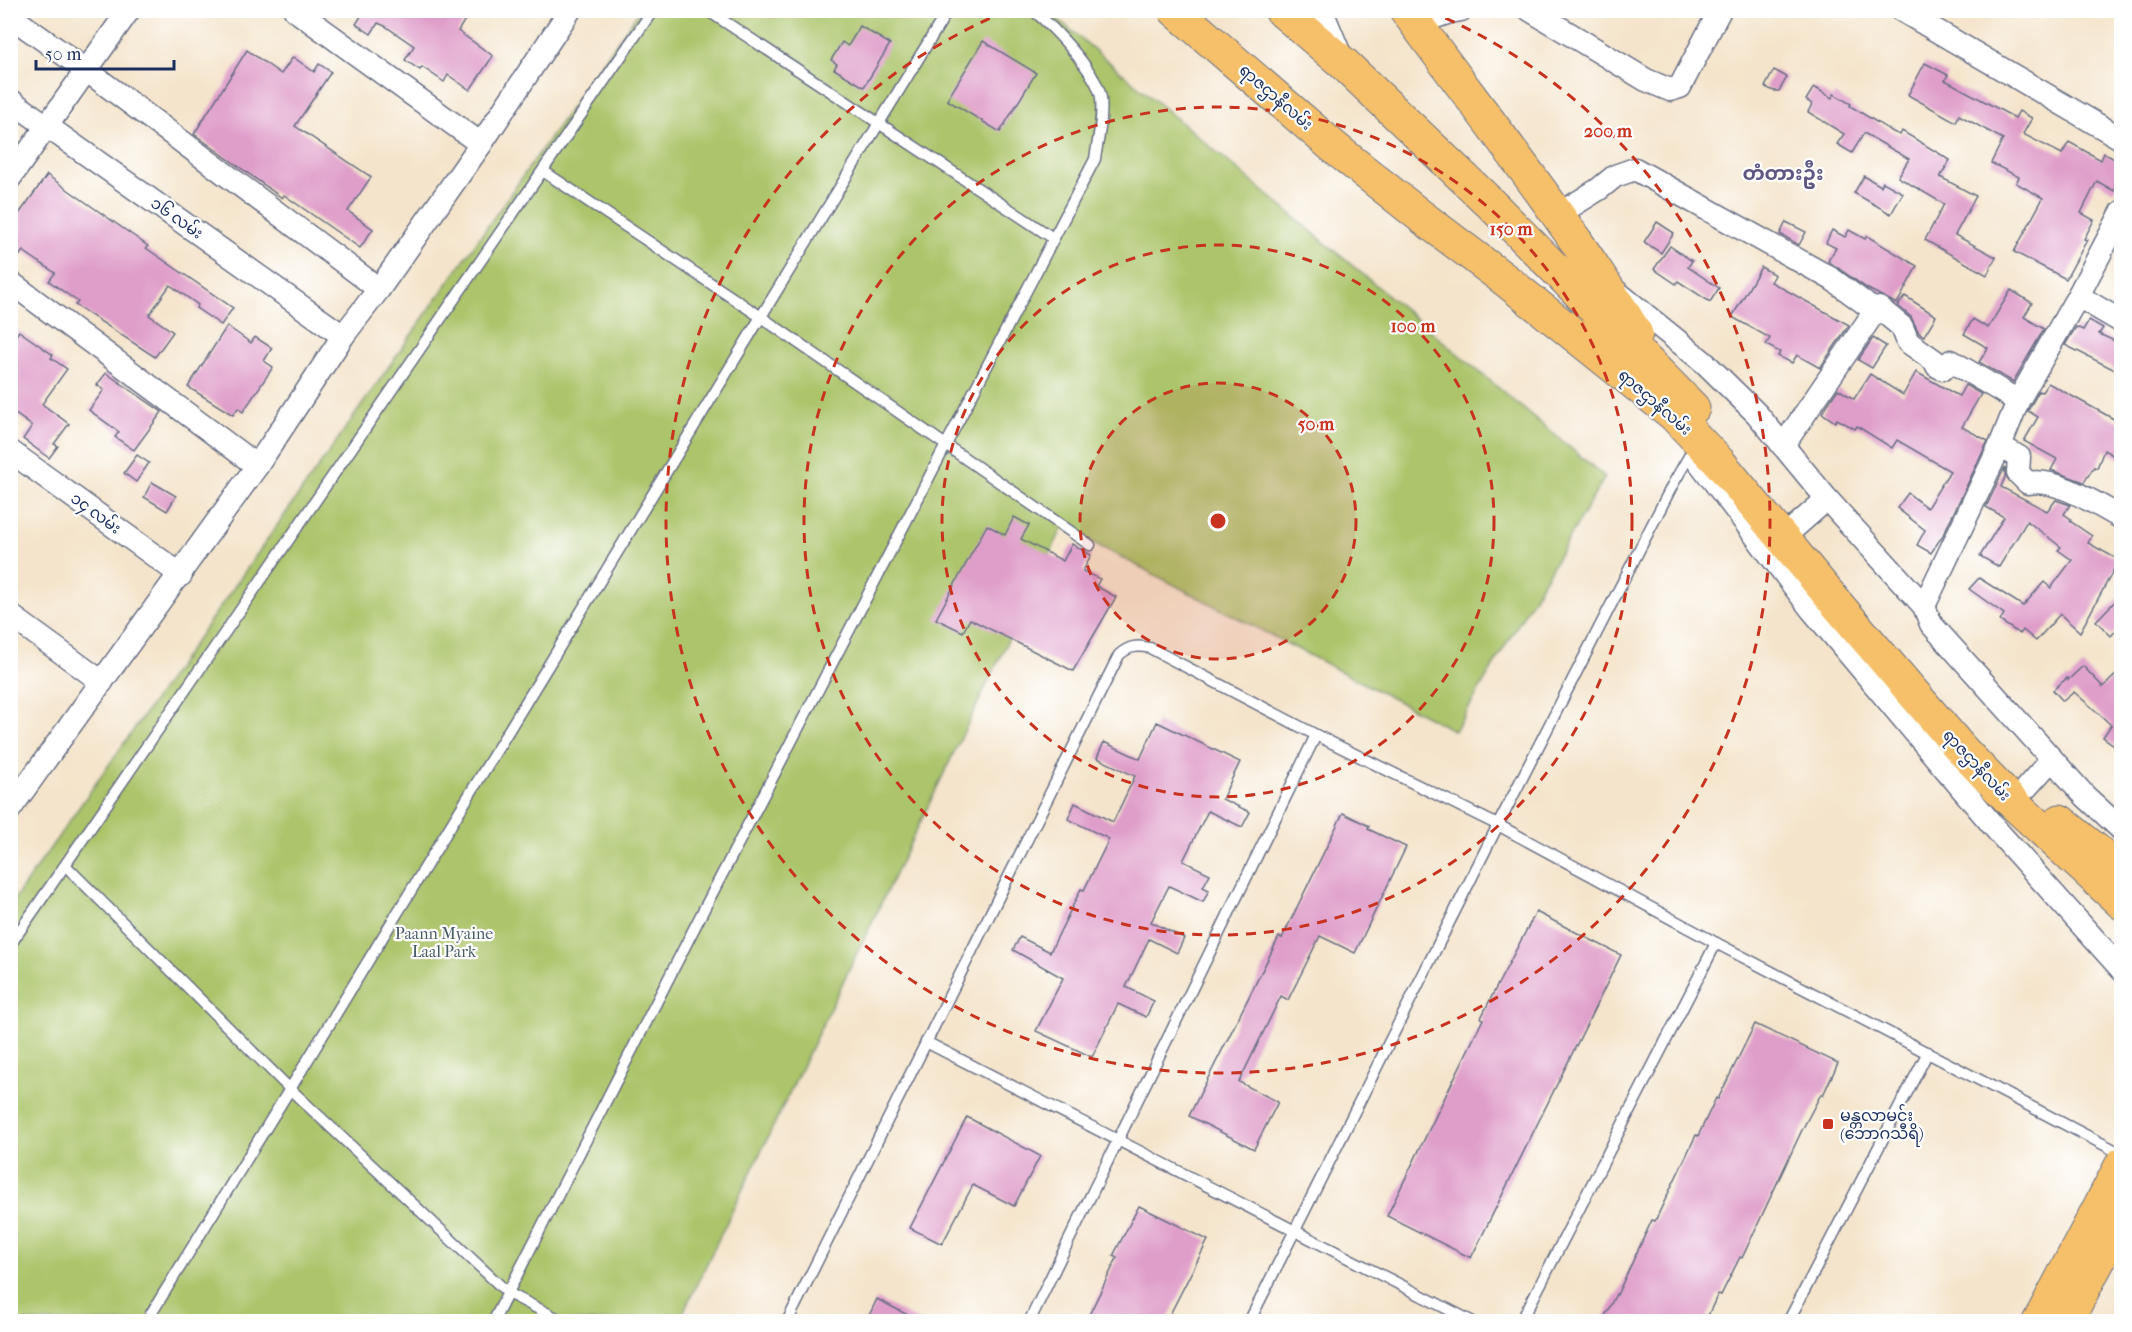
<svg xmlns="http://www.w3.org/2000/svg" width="2132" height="1332" font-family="'IM FELL French Canon','Noto Sans Myanmar',serif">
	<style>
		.green { fill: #acc46a; stroke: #647a64; stroke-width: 1.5 }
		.building { fill: #df9dc9 }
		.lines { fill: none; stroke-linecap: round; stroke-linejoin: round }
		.service-casing { stroke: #676e84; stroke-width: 13 }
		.minor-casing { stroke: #676e84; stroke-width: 25 }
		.primary-casing { stroke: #676e84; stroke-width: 35 }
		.trunk-casing { stroke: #676e84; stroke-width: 35 }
		.service { stroke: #fff; stroke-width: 10 }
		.minor { stroke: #fff; stroke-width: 22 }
		.primary { stroke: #f6c06b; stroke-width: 33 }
		.trunk { stroke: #f6c06b; stroke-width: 33 }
		.ring { fill: none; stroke: #c8321e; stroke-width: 3; stroke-dasharray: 10 8 }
		.poi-dot { fill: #c8321e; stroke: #fff; stroke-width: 2 }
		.labels { text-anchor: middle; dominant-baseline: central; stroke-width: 4.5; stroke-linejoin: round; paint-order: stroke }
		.street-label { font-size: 16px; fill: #1b2f5e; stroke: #fff }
		.park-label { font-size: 16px; fill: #465c62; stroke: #fff }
		.poi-label { font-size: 16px; fill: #1b2f5e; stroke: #fff; text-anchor: start }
		.quarter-label { font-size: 20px; font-weight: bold; fill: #605683; stroke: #fff }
		.centre { fill: #c8321e; stroke: #fff; stroke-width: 3 }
		.ring-label { font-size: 18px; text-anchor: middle; font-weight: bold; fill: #c8321e; stroke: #fff; stroke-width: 4.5; stroke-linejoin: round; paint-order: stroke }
	</style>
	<rect width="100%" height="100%" fill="#fff"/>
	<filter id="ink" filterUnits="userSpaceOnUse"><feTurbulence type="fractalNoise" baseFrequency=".0167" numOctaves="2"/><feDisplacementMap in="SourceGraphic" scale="12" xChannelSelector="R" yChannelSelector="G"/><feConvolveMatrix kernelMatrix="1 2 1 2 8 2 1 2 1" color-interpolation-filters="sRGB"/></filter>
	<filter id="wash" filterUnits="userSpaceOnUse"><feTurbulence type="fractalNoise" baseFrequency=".008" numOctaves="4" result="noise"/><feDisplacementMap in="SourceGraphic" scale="24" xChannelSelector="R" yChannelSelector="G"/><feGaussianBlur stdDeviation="1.35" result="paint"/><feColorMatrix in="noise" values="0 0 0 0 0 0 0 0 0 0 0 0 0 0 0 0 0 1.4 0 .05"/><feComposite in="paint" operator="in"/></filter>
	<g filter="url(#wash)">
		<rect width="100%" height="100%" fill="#f4e4cb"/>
		<path class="green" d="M639,11h409l557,466 -150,254 -392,-204 -384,794 -668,1v-418z"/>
		<g id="blocks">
			<g class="building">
				<path d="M360,10h111l-13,21 35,25 -23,34 -22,-15 -4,7 -22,-15 -2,3 -15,-10 9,-14 -29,-20 -7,-3 -7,11 -15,-10 7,-11z"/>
				<path d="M860,26l30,18 -26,43 -30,-18 3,-5 -6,-4 11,-18 6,4z"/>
				<path d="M983,41l53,32 -36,59 -53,-32z"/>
				<path d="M247,50l34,24 12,-17 21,15 5,-8 12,8 -36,54 76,51 -23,34 25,18 -13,19 -76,-53 -2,3 -88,-64z"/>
				<path d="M1925,63l23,12 -3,5 70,38 4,-7 13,7 -9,16 39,20 7,-12 32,18 3,-7 17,10v16l-7,12 -17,-10 -16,32 13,7 -10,19 3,1 -21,39 -52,-27 29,-54 -27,-15 3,-6 -28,-14 12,-24 -44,-24 -3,7 -48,-27z"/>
				<path d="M1774,70l13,7 -8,14h-5l-9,-4z"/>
				<path d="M1814,87l18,11 2,-4 17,10 -1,2 43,26 7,3 2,-4 48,29 -10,17 36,19 -21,39 41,22 -9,18 -62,-35 19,-36 -46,-27 11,-18 -45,-26 -12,20 -15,-9 7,-10 -36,-22 4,-8 -6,-4z"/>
				<path d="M47,175l101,71 -2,2 87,60 -12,17 -25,-17 2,-3 -28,-20 -21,30 24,17 -18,25 -80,-52 3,-3 -29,-21 6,-8 -32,-22 -13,17v-47l7,-9 2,2z"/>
				<path d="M1864,176l17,10 2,-4 20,11 -12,21 -37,-21z"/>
				<path d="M1657,222l17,11 -13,20 -17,-11z"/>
				<path d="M1786,222l20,10 -7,13 -19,-11z"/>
				<path d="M1832,230l13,7 4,-7 16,9 2,-3 50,30 -20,38 -29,-15 -40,-28 8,-13 -10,-5z"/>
				<path d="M1670,246l22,15 -4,6 31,21 -9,14 -32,-21 -2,3 -22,-15z"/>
				<path d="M1761,267l14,8 -4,7 78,43 -29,43 -23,-13 -5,8 -14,-7 2,-4 -14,-7 4,-7 -38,-21z"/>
				<path d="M2011,290l21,13 -8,14 20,12 -31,53 -34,-20 9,-14 -24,-14 9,-15 15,9z"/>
				<path d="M1905,296l31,20 -12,20 -5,-3 -8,-16 -13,-11z"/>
				<path d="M2089,320l14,8 -4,6 22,10v29l-56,-28 11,-18 7,3z"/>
				<path d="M227,326l24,17 4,-6 17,11 -8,13 9,6 -30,45 -5,-4 -5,7 -45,-28z"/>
				<path d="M19,331l34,24 -2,3 16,11 -25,35 27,20 -15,20 4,2 -9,12 -26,-19 9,-13 -22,-16v-66z"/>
				<path d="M1873,338l13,8 -14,22 -14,-8z"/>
				<path d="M1916,372l39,22 4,2 6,-11 16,9 -19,33 26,14 -45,94 -12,18 -14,-8 8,-15 -28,-22 11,-15 19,15 23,-37 -53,-31 -5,8 -35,-22 -2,3 -18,-10 -2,3 -13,-9 16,-24 16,10 16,-25 33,21z"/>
				<path d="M106,373l56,39 -28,38 -19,-13 4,-5 -30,-22 15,-20 -7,-5z"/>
				<path d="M2048,383l73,40v37l-17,-10 -7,18 -3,-1 -10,15 -33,-12 6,-11 -33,-18 14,-24 -10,-6 2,-4 9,-16 3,1z"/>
				<path d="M137,455l12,8 -13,19 -12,-9z"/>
				<path d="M2005,467v10l-4,10 46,24 9,-11 14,5 -6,9 7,5 -1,2 22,15 -4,7 31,17 -39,72 -20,-18 -24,27 -13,-11 -3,4 -20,-13 4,-7 -35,-25 10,-11 44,28 21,-24 7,6 21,-28 -14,-10 3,-3 -34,-26 -28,46 -19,-11 24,-39 -18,-10z"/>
				<path d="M152,482l24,14 -9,15 -23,-14z"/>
				<path d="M1014,517l15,8 -8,14 42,22 9,-17 19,11 -8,16 17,8 -4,7 20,11 -43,74 -103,-52 -7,13 -27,-13 51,-94 18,10z"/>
				<path d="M2121,595v30l-10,11 -15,-15z"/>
				<path d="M2083,666l20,21 18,-17v80l-18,-13 8,-12 -14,-13 -23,-20 -11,9 -10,-11 14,-12 1,2z"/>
				<path d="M1157,722l83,40 -18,37 28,13 -8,15 -34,-16 -25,50 27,13 -7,13 6,3 -6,12 -34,-16 -18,36 33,16 -7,15 -28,-14 -23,48 28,14 -8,16 -28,-13 -26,53 -56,-26 27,-53 -50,-28 7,-13 30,15 31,-63 3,1 25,-51 -41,-20 7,-16 38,19 22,-46 -38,-18 7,-16 36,17z"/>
				<path d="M1343,813l26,13 -1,3 38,18 -51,106 -35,-17 -32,64 -7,-4 -42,86 39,20 -24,47 -65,-33 90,-179 3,1z"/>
				<path d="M1536,912l85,43 -150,303 -84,-42 96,-197 -2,-1 16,-32z"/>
				<path d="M1755,1024l83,39 -15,32 -2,-1 -19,36 -60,128 -2,-1 -19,38 -3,-1 -13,28h-103l14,-28 1,1 35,-75 3,1 41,-86 2,1 18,-38 2,1z"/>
				<path d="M967,1117l73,39 -26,50 -41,-21 -31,59 -32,-16z"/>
				<path d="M1139,1206l69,34 -42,82h-68l-10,-5 29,-59 -4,-2z"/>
				<path d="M877,1299l44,23h-55z"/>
			</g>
		</g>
	</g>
	<g filter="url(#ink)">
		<use href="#blocks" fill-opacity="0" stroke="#676e84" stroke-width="1.5"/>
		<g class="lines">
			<defs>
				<g id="service">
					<path d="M707,10l346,228"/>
					<path d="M543,171l218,146 329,228"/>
					<path d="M66,866l224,223 218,204 56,29"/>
					<path d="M10,945l643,-935"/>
					<path d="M926,1042l547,280"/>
					<path d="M146,1322l144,-233 658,-1079"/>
					<path d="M493,1322l211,-413 391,-750c3,-20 8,-40 6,-61 -3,-25 -48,-71 -68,-88"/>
					<path d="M787,1322l332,-667c10,-9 18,-10 31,-7l166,87 182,90 218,118 406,211"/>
					<path d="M1029,1322l287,-587"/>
					<path d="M1249,1322l249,-497 175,-341 19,-33"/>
					<path d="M1521,1322l195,-379"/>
					<path d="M1788,1322l140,-270"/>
				</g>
				<g id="minor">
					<path d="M295,10l186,134"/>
					<path d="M1320,10l4,6 18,43"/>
					<path d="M1530,10l116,70 24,10 10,-3 40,-77"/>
					<path d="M1901,10l221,129"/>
					<path d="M10,16l76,54 293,219"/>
					<path d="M1416,24l34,-12 11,-2"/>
					<path d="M10,100l333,236"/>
					<path d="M10,178l119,-168"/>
					<path d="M1559,214l40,-25 16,-13 20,-7 197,110 43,32 4,-3 23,19 6,15 27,19 2,5 6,3 8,-8 67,40"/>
					<path d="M10,282l247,184"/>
					<path d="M1617,292l88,71 52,51 70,85 97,107 7,18 154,172 37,34"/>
					<path d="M2078,296l44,26"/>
					<path d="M1783,446l92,-135"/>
					<path d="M2000,446l19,11 -1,16 10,10c29,-6 69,22 94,35"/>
					<path d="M10,451l171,124"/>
					<path d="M1696,458l116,152 188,224 122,136"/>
					<path d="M1795,527l32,-28"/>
					<path d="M1924,606l76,-160 18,-45 60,-105 44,-84"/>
					<path d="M10,615l92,67"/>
					<path d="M2026,788l26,-29"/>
					<path d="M10,809l247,-343 86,-130 36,-47 102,-145 89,-134"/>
				</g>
				<g id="primary">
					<path d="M1175,10l161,139 82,65 90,68 165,132 46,48 122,147 121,141 50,52 60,55"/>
					<path d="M1281,10l62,53 146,139 204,206"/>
					<path d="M1406,10c78,107 162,210 230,324"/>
					<path d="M2060,821l62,50"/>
				</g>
				<g id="trunk">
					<path d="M2072,857l50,46"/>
					<path d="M2039,1322l83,-158"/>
					<path d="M2066,1322l56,-106"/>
				</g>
			</defs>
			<use href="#service" class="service-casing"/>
			<use href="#minor" class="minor-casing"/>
			<use href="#primary" class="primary-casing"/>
			<use href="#trunk" class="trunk-casing"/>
			<use href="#service" class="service"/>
			<use href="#minor" class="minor"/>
			<use href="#primary" class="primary"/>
			<use href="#trunk" class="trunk"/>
		</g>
	</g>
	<circle cx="1218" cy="521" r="138" fill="#c8321e" fill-opacity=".12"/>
	<g class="ring">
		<circle cx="1218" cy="521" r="138"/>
		<circle cx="1218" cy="521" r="276"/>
		<circle cx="1218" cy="521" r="414"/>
		<path d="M1429 11A552 552 0 1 1 1007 11"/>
	</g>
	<rect class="poi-dot" x="1822" y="1118" width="12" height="12" rx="3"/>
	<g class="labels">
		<g class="street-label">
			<text transform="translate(1276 97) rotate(41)">ရာဇဌာနီလမ်း</text>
			<text transform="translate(177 218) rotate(35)">၁၆ လမ်း</text>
			<text transform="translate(1655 402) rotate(41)">ရာဇဌာနီလမ်း</text>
			<text transform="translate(96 513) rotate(36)">၁၄ လမ်း</text>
			<text transform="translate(1977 765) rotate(47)">ရာဇဌာနီလမ်း</text>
		</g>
		<g class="park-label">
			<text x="444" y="933">Paann Myaine<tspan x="444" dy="18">Laal Park</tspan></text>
		</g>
		<g class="poi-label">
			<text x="1840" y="1115">မန္တလာမင်း<tspan x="1840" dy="18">(ဘောဂသီရိ)</tspan></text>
		</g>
		<g class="quarter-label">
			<text x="1783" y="173">တံတားဦး</text>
		</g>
	</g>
	<circle cx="1218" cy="521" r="9" class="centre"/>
	<g class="ring-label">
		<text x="1608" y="137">200 m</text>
		<text x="1511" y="235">150 m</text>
		<text x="1413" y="332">100 m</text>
		<text x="1316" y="430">50 m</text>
	</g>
	<rect width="2132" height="1332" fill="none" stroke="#fff" stroke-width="36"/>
	<path d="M36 60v9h138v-9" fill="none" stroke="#1b2f5e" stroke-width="3"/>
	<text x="45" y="60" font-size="18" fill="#1b2f5e" stroke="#ffffff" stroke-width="4.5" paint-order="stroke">50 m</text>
</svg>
